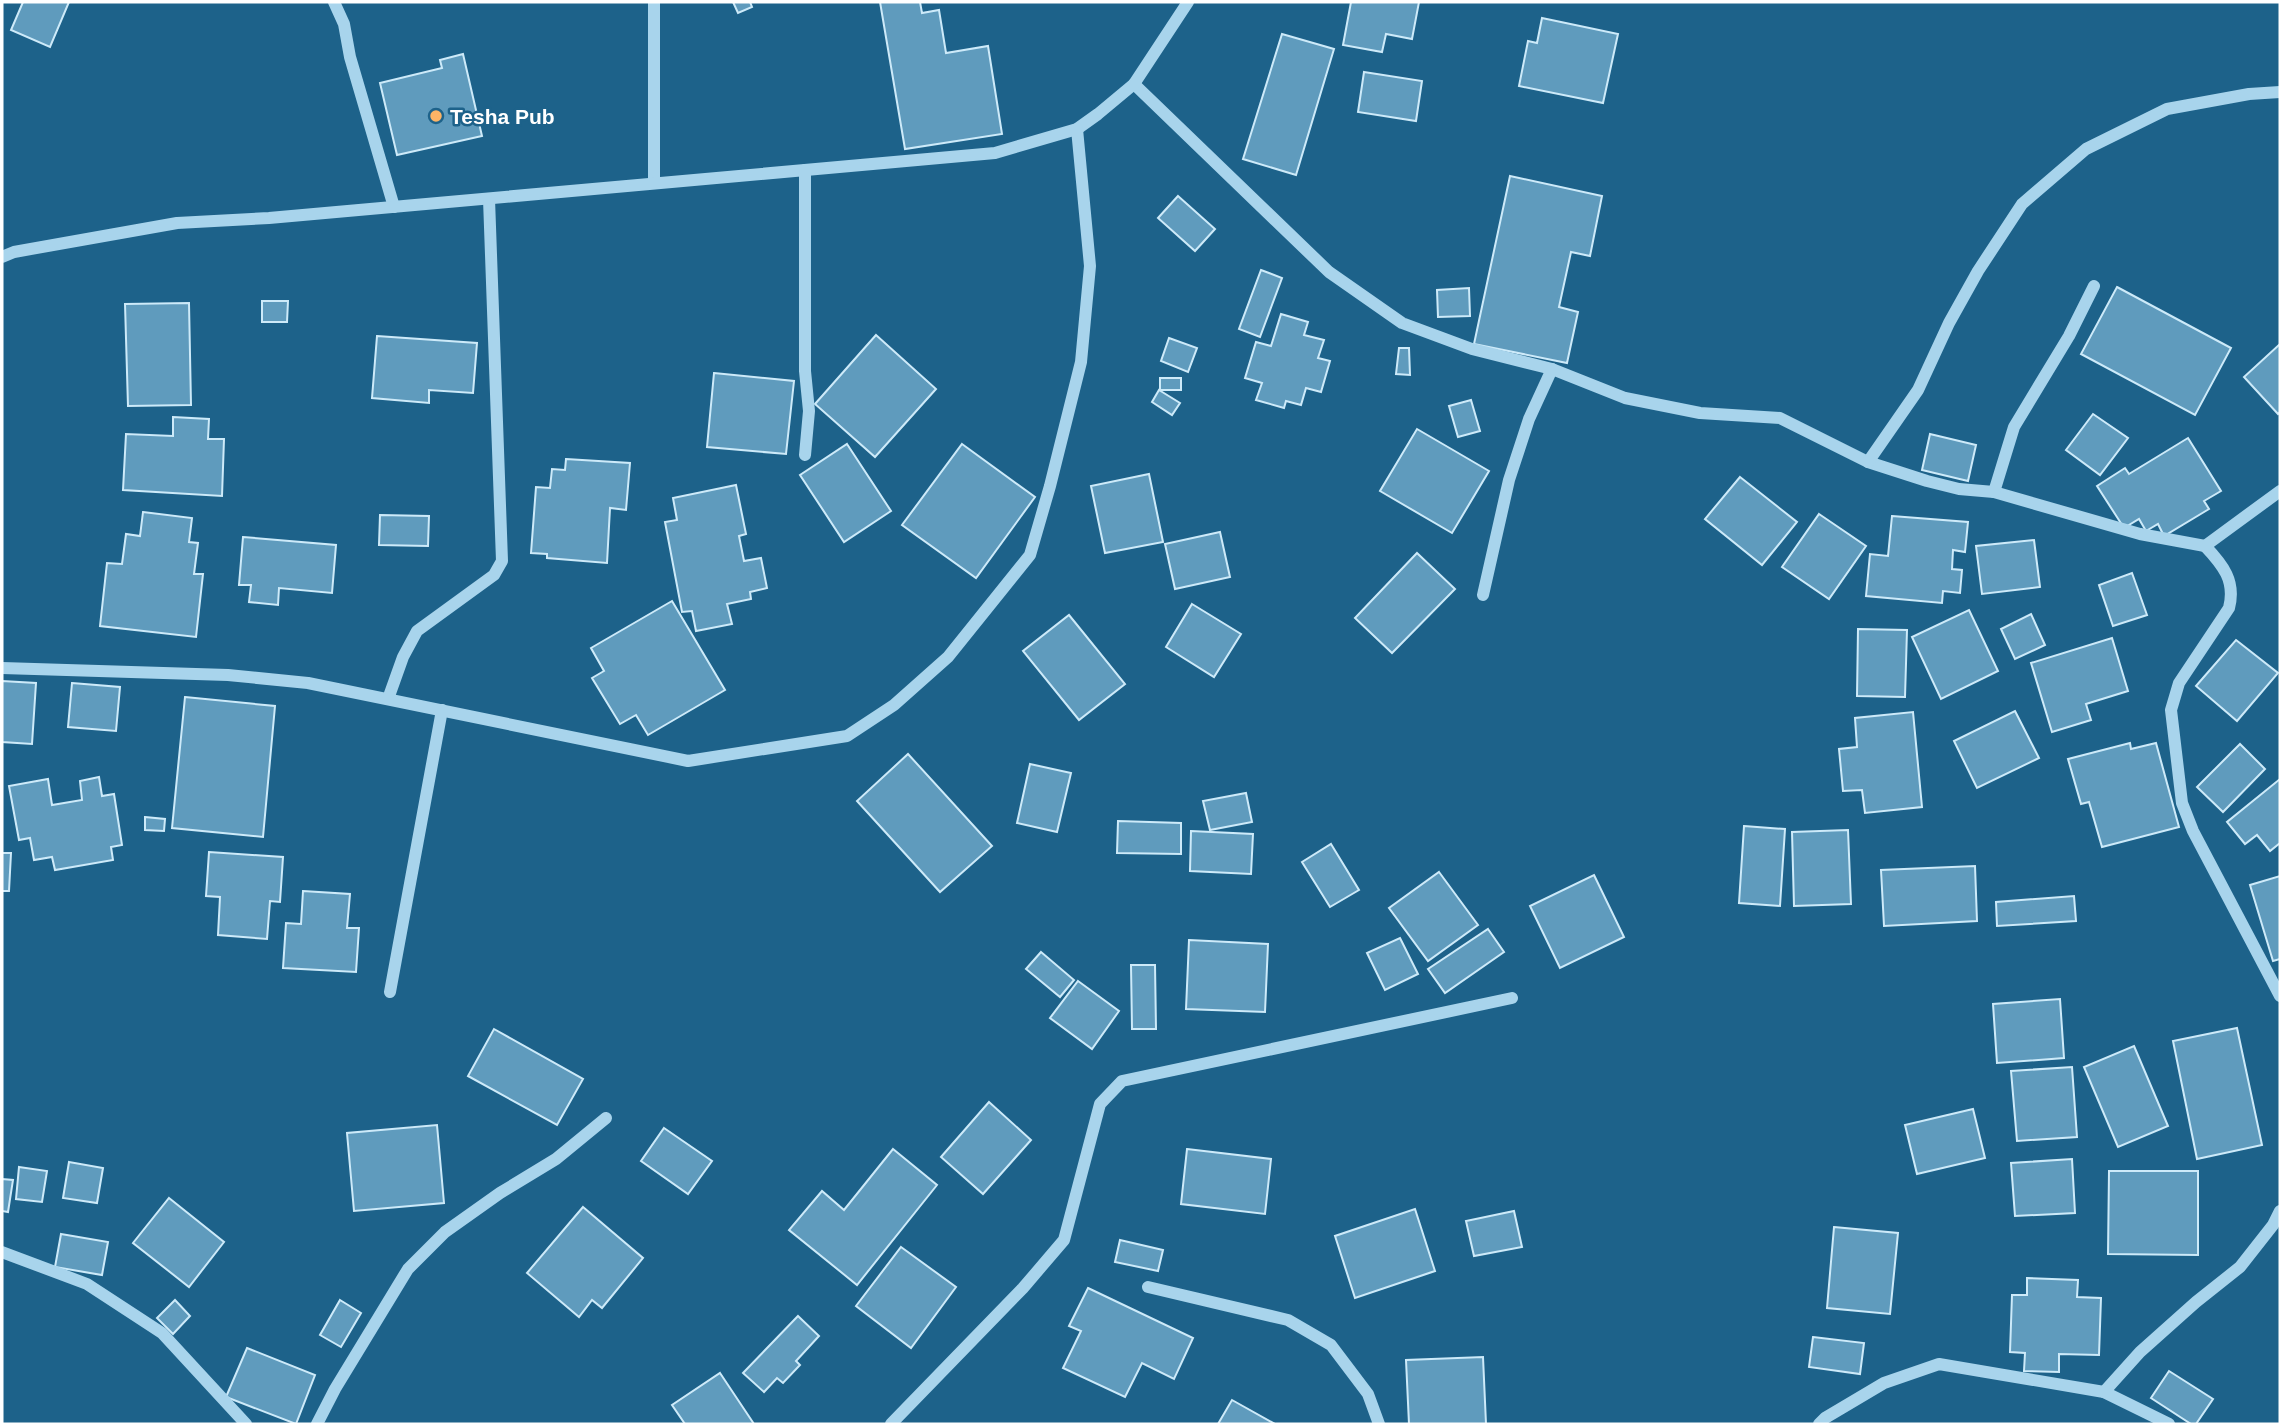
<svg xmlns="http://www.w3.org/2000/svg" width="2282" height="1426" font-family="Arial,sans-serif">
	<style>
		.building { fill: #5f9bbd; stroke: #cdeaf9; stroke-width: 2 }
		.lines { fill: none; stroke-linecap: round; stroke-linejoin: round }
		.minor { stroke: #a8d4ec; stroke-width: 12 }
		.poi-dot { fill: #fcb466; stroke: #1d628a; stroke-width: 2.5 }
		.labels { text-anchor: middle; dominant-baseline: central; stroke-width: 5; stroke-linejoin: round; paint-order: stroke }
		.poi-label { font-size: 21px; font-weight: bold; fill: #fff; stroke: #1d628a; text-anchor: start }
	</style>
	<rect width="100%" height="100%" fill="#1d628a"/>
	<g class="building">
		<path d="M23,2h46l-19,45 -39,-17z"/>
		<path d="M733,2h17l2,5 -14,6z"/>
		<path d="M880,2h40l2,11 17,-3 7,43 42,-7 14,88 -97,15z"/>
		<path d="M1351,2h68l-7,37 -26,-5 -4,18 -39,-7z"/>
		<path d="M1542,18l76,16 -15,69 -84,-17 9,-45 9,2z"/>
		<path d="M1282,34l52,15 -38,126 -53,-16z"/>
		<path d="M463,54l19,82 -85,19 -17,-72 62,-15 -2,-8z"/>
		<path d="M1364,72l58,9 -6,40 -58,-9z"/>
		<path d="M1510,176l92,20 -12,60 -19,-4 -12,55 19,5 -11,51 -93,-19z"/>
		<path d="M1178,196l37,33 -20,22 -37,-33z"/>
		<path d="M1261,270l21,8 -22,59 -21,-8z"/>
		<path d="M2117,287l114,61 -36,67 -114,-61z"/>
		<path d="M1469,288l1,28 -32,1 -1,-27z"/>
		<path d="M262,301h26l-1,21h-25z"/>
		<path d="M189,303l2,102 -63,1 -3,-102z"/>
		<path d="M1281,314l27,8 -4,13 20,5 -6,18 12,3 -9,31 -15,-4 -5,17 -15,-4 -2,7 -28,-8 6,-17 -17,-5 11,-36 15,4z"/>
		<path d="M876,335l60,54 -61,68 -60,-53z"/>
		<path d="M377,336l100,7 -4,50 -44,-3v13l-57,-5z"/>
		<path d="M1169,338l28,10 -9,24 -27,-11z"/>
		<path d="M2280,344v68l-2,2 -34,-37z"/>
		<path d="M1399,348h10l1,27 -14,-1z"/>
		<path d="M714,373l80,8 -8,73 -79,-7z"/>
		<rect x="1160" y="378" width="21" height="12"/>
		<path d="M1159,390l21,13 -8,12 -20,-13z"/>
		<path d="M1471,400l9,31 -22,6 -9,-31z"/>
		<path d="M2093,414l35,24 -28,37 -34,-25z"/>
		<path d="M173,417l36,2 -1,20h16l-2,57 -99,-6 3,-56 47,2z"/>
		<path d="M1417,429l72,42 -37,62 -72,-42z"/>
		<path d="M1930,434l46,11 -8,36 -46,-11z"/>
		<path d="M2188,438l33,53 -17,10 5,8 -45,27 -6,-12 -12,7 -7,-12 -15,9 -27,-42 28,-18 4,6z"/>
		<path d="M847,444l44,67 -47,31 -44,-67z"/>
		<path d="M962,444l73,53 -59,81 -74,-53z"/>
		<path d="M566,459l64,4 -4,47 -16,-2 -3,55 -60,-5v-4l-16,-1 5,-66 14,1 2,-19 13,1z"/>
		<path d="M1149,474l14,68 -58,11 -14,-67z"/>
		<path d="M1740,477l57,45 -35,43 -57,-46z"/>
		<path d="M736,485l10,49 -7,2 5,25 17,-3 6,30 -17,4 1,7 -24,5 5,20 -36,7 -4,-20 -10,1 -17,-90 12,-2 -4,-22z"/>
		<path d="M143,512l49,6 -3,24 9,1 -4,31h9l-7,63 -96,-11 7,-63 15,1 4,-30 14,2z"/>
		<path d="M1819,514l47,32 -37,53 -47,-32z"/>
		<path d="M380,515l49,1 -1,30 -49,-1z"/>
		<path d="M1892,516l76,6 -3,30 -12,-2 -1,19 10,1 -2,23 -17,-2 -1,12 -76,-7 4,-42 18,2z"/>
		<path d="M1220,532l10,45 -55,12 -10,-45z"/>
		<path d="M243,537l93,8 -4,48 -53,-5 -1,17 -29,-3 2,-17h-12z"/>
		<path d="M2034,540l6,47 -58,7 -6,-48z"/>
		<path d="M1417,553l38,36 -63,64 -37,-35z"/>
		<path d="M2132,573l15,42 -34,11 -14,-41z"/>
		<path d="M672,601l53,89 -77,45 -12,-20 -16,9 -28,-46 12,-7 -13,-23z"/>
		<path d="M1192,604l49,30 -27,43 -48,-30z"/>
		<path d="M1969,610l29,61 -57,28 -29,-62z"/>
		<path d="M2031,614l14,31 -30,14 -14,-30z"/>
		<path d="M1069,615l56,69 -46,36 -56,-69z"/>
		<path d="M1858,629l49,1 -2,67 -48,-1z"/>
		<path d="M2112,638l16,53 -42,13 5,16 -39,12 -21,-69z"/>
		<path d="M2236,640l42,33 -41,48 -41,-35z"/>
		<path d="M2,681l34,2 -4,61 -30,-2z"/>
		<path d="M72,683l48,4 -4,44 -48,-4z"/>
		<path d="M185,697l90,9 -12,131 -91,-9z"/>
		<path d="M2015,711l24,47 -62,30 -23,-47z"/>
		<path d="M1913,712l9,95 -57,6 -3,-23 -19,1 -4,-42 18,-2 -2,-29z"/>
		<path d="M2130,743l1,6 25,-6 23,84 -77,20 -13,-45 -8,2 -13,-45z"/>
		<path d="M2240,744l25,25 -42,43 -26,-25z"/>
		<path d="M908,754l84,92 -52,46 -83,-91z"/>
		<path d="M1030,764l41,9 -14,59 -40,-9z"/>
		<path d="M99,777l3,19 12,-2 8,51 -11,2 2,13 -58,10 -3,-13 -18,3 -4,-22 -11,2 -10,-54 39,-7 4,26 30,-5 -2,-19z"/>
		<path d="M2280,779v64l-10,8 -13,-16 -12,9 -18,-22z"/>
		<path d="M1246,793l6,29 -42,8 -7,-29z"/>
		<path d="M145,817l20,2 -1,12 -19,-1z"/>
		<path d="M1118,821l63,2v31l-64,-1z"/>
		<path d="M1744,826l41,3 -5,77 -41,-3z"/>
		<path d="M1848,830l3,74 -57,2 -2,-74z"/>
		<path d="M1191,831l62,3 -2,40 -61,-3z"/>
		<path d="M1331,844l28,46 -29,17 -28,-45z"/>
		<path d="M209,852l74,5 -3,45 -10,-1 -3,38 -49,-4 2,-38 -14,-1z"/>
		<path d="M2,853h9l-2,38h-7z"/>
		<path d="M1975,866l2,55 -93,5 -3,-56z"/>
		<path d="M1439,872l39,53 -50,36 -39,-53z"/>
		<path d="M1594,875l30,62 -64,31 -30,-62z"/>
		<path d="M2280,876v83l-7,2 -23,-76z"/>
		<path d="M303,891l47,3 -3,34h12l-3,44 -73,-4 3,-45 15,1z"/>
		<path d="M2074,896l2,25 -79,5 -1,-24z"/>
		<path d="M1488,929l16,23 -59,41 -17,-24z"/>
		<path d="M1400,938l18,36 -33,16 -18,-37z"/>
		<path d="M1189,940l79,4 -3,68 -79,-3z"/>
		<path d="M1041,952l33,28 -14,17 -34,-28z"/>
		<path d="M1131,965h24l1,64h-24z"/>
		<path d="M1078,981l41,30 -27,38 -42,-31z"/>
		<path d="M2060,999l4,59 -67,5 -4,-59z"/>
		<path d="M2237,1028l25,117 -65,14 -24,-118z"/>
		<path d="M494,1029l89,50 -26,46 -89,-49z"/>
		<path d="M2134,1046l34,80 -50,21 -34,-80z"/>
		<path d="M2072,1067l5,70 -60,4 -6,-70z"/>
		<path d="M989,1102l42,38 -48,54 -42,-37z"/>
		<path d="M1973,1109l12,49 -68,16 -12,-49z"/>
		<path d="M437,1125l7,78 -90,8 -7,-78z"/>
		<path d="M664,1128l48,33 -24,33 -47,-33z"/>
		<path d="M893,1149l44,36 -80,100 -68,-55 33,-39 22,19z"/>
		<path d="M1187,1149l84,10 -6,55 -84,-10z"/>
		<path d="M2072,1159l3,54 -60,3 -4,-53z"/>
		<path d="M69,1162l34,6 -6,35 -34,-5z"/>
		<path d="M19,1167l28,4 -5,31 -26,-3z"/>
		<path d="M2109,1171h89v84l-90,-1z"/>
		<path d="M2,1179l11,1 -5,32 -6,-1z"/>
		<path d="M169,1198l55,44 -35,45 -56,-44z"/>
		<path d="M583,1207l60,51 -41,50 -10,-8 -13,17 -52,-44z"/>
		<path d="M1415,1209l20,62 -80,27 -20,-62z"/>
		<path d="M1514,1211l8,36 -48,9 -8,-35z"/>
		<path d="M1834,1227l64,6 -8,81 -63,-6z"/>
		<path d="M61,1234l47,8 -6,33 -47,-8z"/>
		<path d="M1120,1240l43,10 -5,21 -43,-9z"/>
		<path d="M901,1247l55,40 -45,61 -55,-42z"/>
		<path d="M2027,1278l51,2 -1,17 24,1 -2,57 -40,-1v18l-35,-1 1,-18 -15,-1 2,-57h15z"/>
		<path d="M1088,1288l105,50 -19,41 -32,-16 -17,34 -62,-29 18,-37 -12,-5z"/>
		<path d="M175,1300l15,16 -17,18 -16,-16z"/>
		<path d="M340,1300l21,13 -20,34 -21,-12z"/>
		<path d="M798,1316l21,20 -23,25 4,4 -17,18 -6,-5 -13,14 -21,-19z"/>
		<path d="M1813,1337l51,6 -4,31 -51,-7z"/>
		<path d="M247,1348l68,27 -19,49 -70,-27z"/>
		<path d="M1483,1357l3,67h-77l-3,-64z"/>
		<path d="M2169,1371l44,28 -17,25h-5l-40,-26z"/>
		<path d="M720,1373l34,51h-69l-13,-19z"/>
		<path d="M1232,1400l43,24h-57z"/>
	</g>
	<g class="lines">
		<g class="minor">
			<path d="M334,2l10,22 6,33 44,150"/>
			<path d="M1134,84l195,188 73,51 70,26 80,20 73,29 75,15 80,5 88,44 59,19 32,8 35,3 146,42 65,12"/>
			<path d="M654,183v-181"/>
			<path d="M2,257l12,-5 163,-29 92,-5 726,-65 82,-24 21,-15 36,-30 54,-82"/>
			<path d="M805,455l4,-44 -4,-40v-201"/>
			<path d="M1868,462l50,-72 31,-67 29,-52 44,-67 64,-55 81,-40 82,-15 31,-2"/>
			<path d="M2280,491l-75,55c18,19 31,35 24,62l-50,75 -8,27 11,93 11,28 87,165"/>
			<path d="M1994,492l20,-65 55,-91 25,-50"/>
			<path d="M1483,595l26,-115 20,-61 23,-50"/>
			<path d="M2,668l226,7 80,8 380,78 159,-25 47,-31 54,-48 82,-102 20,-69 31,-124 9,-96 -13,-137"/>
			<path d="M388,699l15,-42 14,-26 77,-56 8,-14 -13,-362"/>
			<path d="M390,992l52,-282"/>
			<path d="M2,1252l85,32 75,49 84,91"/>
			<path d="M1148,1287l140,33 43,25 37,49 11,30"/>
			<path d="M2104,1392l36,-40 56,-50 44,-35 33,-42 7,-14"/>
			<path d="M317,1424l18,-35 73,-120 37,-37 55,-39 56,-34 50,-41"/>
			<path d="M891,1424l132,-136 41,-48 36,-136 22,-23 390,-83"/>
			<path d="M1819,1424l6,-6 59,-35 55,-19 165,28 65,32"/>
		</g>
	</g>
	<circle class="poi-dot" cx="436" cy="116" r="7"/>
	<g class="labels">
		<g class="poi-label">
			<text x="450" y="116">Tesha Pub</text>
		</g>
	</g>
	<rect width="2282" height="1426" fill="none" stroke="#ffffff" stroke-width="7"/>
</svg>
